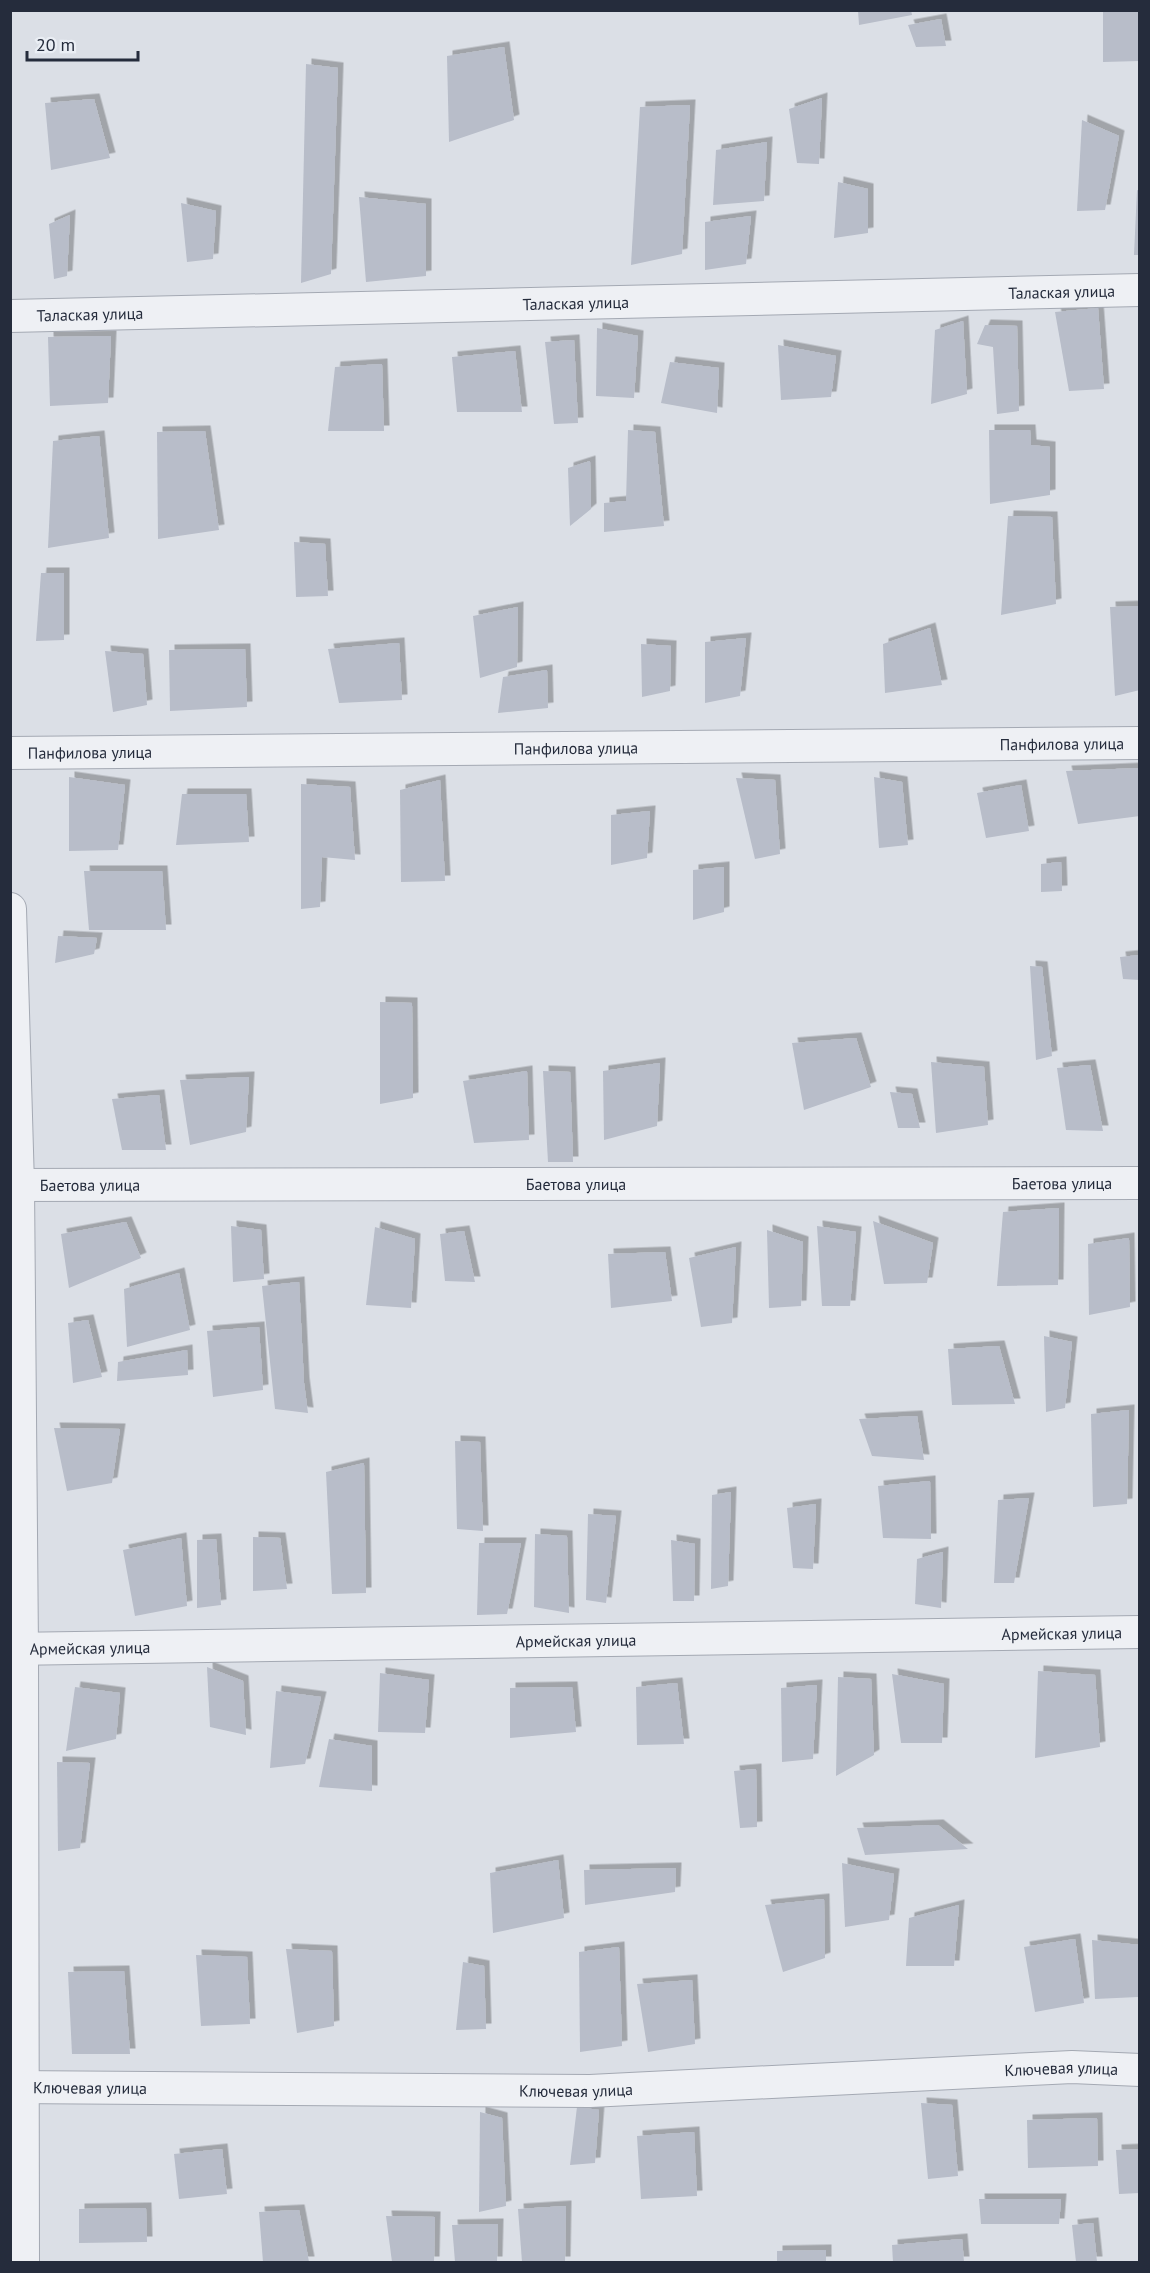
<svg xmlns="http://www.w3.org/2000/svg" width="1150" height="2273" font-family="'PT Sans',sans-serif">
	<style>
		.building { fill: #b8bdc9; filter: url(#shadow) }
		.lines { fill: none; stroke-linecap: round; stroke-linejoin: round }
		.street-casing { stroke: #a4a9b3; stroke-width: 34 }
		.street { stroke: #eef0f4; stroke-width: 32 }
		.labels { text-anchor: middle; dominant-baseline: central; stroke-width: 4.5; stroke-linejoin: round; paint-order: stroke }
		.street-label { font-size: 16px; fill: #252c3c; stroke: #eaeef4 }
	</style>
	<defs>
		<filter id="shadow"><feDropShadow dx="5.5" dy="-5.5" stdDeviation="0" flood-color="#0004"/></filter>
	</defs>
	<rect width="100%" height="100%" fill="#dbdfe6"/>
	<g class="building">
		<path d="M858,10h53l1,5 -53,10z"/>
		<path d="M1103,10h37v51l-37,1z"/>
		<path d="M941,19l5,27 -30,1 -8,-22z"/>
		<path d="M504,47l10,73 -65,22 -2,-86z"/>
		<path d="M306,64l32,4 -7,206 -30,9z"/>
		<path d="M822,98l-3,66 -22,-1 -8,-54z"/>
		<path d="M94,99l16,59 -59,12 -6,-67z"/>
		<path d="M690,105l-8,149 -51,11 9,-158z"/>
		<path d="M1082,120l37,16 -14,74 -28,1z"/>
		<path d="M767,142l-3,59 -51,4 3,-55z"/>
		<path d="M838,182l30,7v44l-34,5z"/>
		<path d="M1137,190l3,1v64h-6z"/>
		<path d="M359,197l67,7v72l-60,6z"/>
		<path d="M181,203l35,8 -3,48 -26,3z"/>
		<path d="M70,215l-3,61 -13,3 -5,-55z"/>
		<path d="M751,216l-5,48 -41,6v-48z"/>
		<path d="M1098,308l6,81 -35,2 -14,-79z"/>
		<path d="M963,321l4,73 -36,10 4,-74z"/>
		<path d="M985,325l32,1 2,85 -22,3 -4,-67 -16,-3z"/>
		<path d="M597,328l41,8 -4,62 -38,-2z"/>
		<path d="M111,336l-3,67 -58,3 -2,-69z"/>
		<path d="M574,340l4,83 -24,1 -9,-82z"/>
		<path d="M778,345l58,11 -5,41 -50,3z"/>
		<path d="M515,351l7,61h-65l-5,-55z"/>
		<path d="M670,362l49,6 -2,45 -56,-10z"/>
		<path d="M382,364l2,67h-56l7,-64z"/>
		<path d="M628,430l27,2 9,94 -60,6v-29l22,-2z"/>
		<path d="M989,430h41l1,15 19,2v48l-60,9z"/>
		<path d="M205,431l14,99 -61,9 -1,-107z"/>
		<path d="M99,436l10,102 -61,10 5,-107z"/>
		<path d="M590,461l1,48 -21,17 -2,-58z"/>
		<path d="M1008,516l44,1 4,87 -55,11z"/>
		<path d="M294,542l31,2 3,52 -32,1z"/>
		<path d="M41,573h23v67l-28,1z"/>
		<path d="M1140,606v84l-25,6 -5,-89z"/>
		<path d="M518,607l-1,60 -37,11 -7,-62z"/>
		<path d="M930,628l12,57 -57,8 -2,-49z"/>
		<path d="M746,638l-6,58 -35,7v-61z"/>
		<path d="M399,643l3,57 -63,3 -11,-54z"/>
		<path d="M641,644l30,2 -1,45 -28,6z"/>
		<path d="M245,649l2,58 -77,4 -1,-61z"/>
		<path d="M105,651l38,3 4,51 -34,7z"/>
		<path d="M547,670l1,38 -50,5 5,-36z"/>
		<path d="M1140,768v48l-62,8 -12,-53z"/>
		<path d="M69,777l56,8 -7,65 -49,1z"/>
		<path d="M874,777l28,5 6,63 -29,3z"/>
		<path d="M736,778l39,2 5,74 -25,5z"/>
		<path d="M440,780l5,101 -44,1 -1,-92z"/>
		<path d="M301,784l49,3 5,73 -33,-3 -2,50 -19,2z"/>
		<path d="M1021,785l8,46 -43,7 -9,-45z"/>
		<path d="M182,794h64l3,48 -73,3z"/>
		<path d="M650,811l-3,47 -36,7v-50z"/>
		<path d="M1061,862l1,29 -21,1v-28z"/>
		<path d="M724,867v45l-31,8v-50z"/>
		<path d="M84,871h78l4,59h-77z"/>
		<path d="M58,936l39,2 -3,16 -39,9z"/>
		<path d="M1140,955v25l-17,-1 -3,-22z"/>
		<path d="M1030,966l12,1 10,89 -16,4z"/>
		<path d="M380,1002l32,1 1,95 -33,6z"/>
		<path d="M856,1038l15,49 -67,23 -12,-67z"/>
		<path d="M931,1062l53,5 4,58 -52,8z"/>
		<path d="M660,1063l-3,63 -53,14 -1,-69z"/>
		<path d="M1090,1065l13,66 -37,-1 -9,-62z"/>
		<path d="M527,1071l2,69 -55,3 -11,-62z"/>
		<path d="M543,1071l27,1 3,90h-25z"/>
		<path d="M249,1077l-3,55 -56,13 -10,-65z"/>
		<path d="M890,1092l22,2 8,34h-22z"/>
		<path d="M159,1095l7,55h-44l-10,-51z"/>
		<path d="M1059,1208l-1,77 -61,1 6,-74z"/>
		<path d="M873,1221l60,22 -6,40 -43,1z"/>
		<path d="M126,1222l15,36 -72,30 -8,-54z"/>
		<path d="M231,1226l30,4 3,49 -31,3z"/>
		<path d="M817,1226l39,6 -6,74h-28z"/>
		<path d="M375,1227l40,12 -4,69 -45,-3z"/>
		<path d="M767,1230l36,12 -2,64 -32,2z"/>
		<path d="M464,1231l11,51 -30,-1 -5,-47z"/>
		<path d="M1129,1238l1,69 -41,8 -1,-71z"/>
		<path d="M736,1247l-4,76 -31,4 -12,-69z"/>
		<path d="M665,1252l7,49 -61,7 -3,-54z"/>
		<path d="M179,1273l11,57 -63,17 -3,-58z"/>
		<path d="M299,1282l5,101 4,30 -33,-4 -13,-123z"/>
		<path d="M88,1320l14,57 -29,6 -5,-60z"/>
		<path d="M259,1327l4,63 -50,7 -6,-66z"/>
		<path d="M1044,1336l28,6 -7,66 -19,4z"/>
		<path d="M999,1346l16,58 -63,1 -4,-56z"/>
		<path d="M187,1350l1,25 -71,6 1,-19z"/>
		<path d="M1129,1410l-2,94 -34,3 -2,-93z"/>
		<path d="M917,1416l7,44 -52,-4 -13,-37z"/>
		<path d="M54,1428l66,1 -8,54 -45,8z"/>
		<path d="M455,1441l25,1 3,89 -26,-2z"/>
		<path d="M364,1463l2,130 -34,1 -6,-122z"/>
		<path d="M930,1481l1,58 -48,-1 -5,-52z"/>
		<path d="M731,1492l-3,94 -17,3 1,-94z"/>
		<path d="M1029,1498l-15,85h-20l4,-83z"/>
		<path d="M816,1504l-3,65 -20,-1 -6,-60z"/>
		<path d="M588,1514l28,2 -10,87 -20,-3z"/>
		<path d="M535,1534l32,2 2,77 -35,-6z"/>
		<path d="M253,1537l27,1 7,51 -34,2z"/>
		<path d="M181,1538l6,68 -52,10 -12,-66z"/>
		<path d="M216,1539l5,66 -24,3v-68z"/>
		<path d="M671,1540l24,4 -1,57h-21z"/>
		<path d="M479,1543h42l-14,71 -30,1z"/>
		<path d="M943,1552l-2,56 -26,-4 2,-45z"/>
		<path d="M207,1667l36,14 3,54 -36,-8z"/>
		<path d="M1038,1671l57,4 5,72 -65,11z"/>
		<path d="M380,1673l49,7 -4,53 -47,-1z"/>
		<path d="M892,1674l52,10 -2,59h-41z"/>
		<path d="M838,1677l33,2 3,76 -38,21z"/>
		<path d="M677,1683l7,61 -47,1 -1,-58z"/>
		<path d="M817,1685l-4,74 -31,3 -1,-74z"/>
		<path d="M75,1687l45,6 -4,46 -50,12z"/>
		<path d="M572,1687l4,45 -66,6v-50z"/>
		<path d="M276,1691l45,6 -16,67 -35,4z"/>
		<path d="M329,1739l43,7v45l-53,-4z"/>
		<path d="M57,1762l33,1 -10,85 -22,3z"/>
		<path d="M756,1769l1,58 -17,1 -6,-57z"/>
		<path d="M938,1825l30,24 -103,6 -8,-27z"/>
		<path d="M558,1860l6,58 -71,15 -3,-60z"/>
		<path d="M842,1863l52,11 -5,46 -44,7z"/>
		<path d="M676,1868l-1,24 -90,13 -1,-35z"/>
		<path d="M824,1899l1,59 -42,14 -18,-67z"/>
		<path d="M959,1905l-5,61h-48l3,-48z"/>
		<path d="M1075,1939l9,64 -49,9 -11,-65z"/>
		<path d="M1092,1940l48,5 -2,52 -43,2z"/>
		<path d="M619,1947l3,99 -42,6 -1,-100z"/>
		<path d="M286,1949l46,2 2,75 -37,7z"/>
		<path d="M196,1955l51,2 3,67 -49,2z"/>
		<path d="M463,1962l21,4 2,63 -30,1z"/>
		<path d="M124,1971l6,83h-58l-4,-82z"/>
		<path d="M692,1980l3,64 -47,8 -11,-68z"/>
		<path d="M921,2103l31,2 6,71 -30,3z"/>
		<path d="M577,2107l22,3 -4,53 -25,2z"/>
		<path d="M480,2112l22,6 4,88 -27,6z"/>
		<path d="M1097,2118l1,48 -70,2 -1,-48z"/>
		<path d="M694,2132l3,64 -56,3 -4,-63z"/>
		<path d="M222,2149l5,45 -48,5 -5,-45z"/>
		<path d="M1140,2149v44l-21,1 -3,-44z"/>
		<path d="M979,2199h82l-2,25h-78z"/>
		<path d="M566,2206l-1,56h-43l-4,-53z"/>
		<path d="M146,2208l1,34 -68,1v-34z"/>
		<path d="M299,2210l10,52h-46l-4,-50z"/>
		<path d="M386,2216l49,1 -1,45h-42z"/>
		<path d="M1093,2223l4,39h-21l-4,-37z"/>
		<path d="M498,2224l-1,38h-42l-3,-37z"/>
		<path d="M962,2239l2,23h-71l-1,-17z"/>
		<path d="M826,2250v12h-49v-11z"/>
	</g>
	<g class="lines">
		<defs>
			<g id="street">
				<path id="s1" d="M10,316l1130,-26"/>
				<path id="s2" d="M10,753l1130,-10"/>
				<path d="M10,909l8,276 4,464 1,613"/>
				<path id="s3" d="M10,1185l1130,-2"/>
				<path id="s4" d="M10,1649l1130,-17"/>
				<path id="s5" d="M10,2087l580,4 482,-24 68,3"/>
			</g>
		</defs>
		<use href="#street" class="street-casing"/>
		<use href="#street" class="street"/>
	</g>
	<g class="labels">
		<g class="street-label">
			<text stroke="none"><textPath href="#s1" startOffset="1052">Талаская улица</textPath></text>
			<text stroke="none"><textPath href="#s1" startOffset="566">Талаская улица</textPath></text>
			<text stroke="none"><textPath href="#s1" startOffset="80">Талаская улица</textPath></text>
			<text stroke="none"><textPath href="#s2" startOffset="1052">Панфилова улица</textPath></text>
			<text stroke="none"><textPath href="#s2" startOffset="566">Панфилова улица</textPath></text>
			<text stroke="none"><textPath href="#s2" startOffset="80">Панфилова улица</textPath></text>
			<text stroke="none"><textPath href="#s3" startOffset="1052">Баетова улица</textPath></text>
			<text stroke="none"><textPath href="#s3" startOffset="566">Баетова улица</textPath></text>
			<text stroke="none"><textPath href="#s3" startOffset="80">Баетова улица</textPath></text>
			<text stroke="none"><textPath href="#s4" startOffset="1052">Армейская улица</textPath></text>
			<text stroke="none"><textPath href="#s4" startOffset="566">Армейская улица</textPath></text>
			<text stroke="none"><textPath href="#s4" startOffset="80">Армейская улица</textPath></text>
			<text stroke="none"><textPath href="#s5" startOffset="1052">Ключевая улица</textPath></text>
			<text stroke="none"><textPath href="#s5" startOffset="80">Ключевая улица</textPath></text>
			<text stroke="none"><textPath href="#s5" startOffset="566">Ключевая улица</textPath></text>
		</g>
	</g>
	<rect width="1150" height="2273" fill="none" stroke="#252c3c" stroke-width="24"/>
	<path d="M27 51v9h111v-9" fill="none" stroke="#252c3c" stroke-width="3"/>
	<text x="36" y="51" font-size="18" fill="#252c3c" stroke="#eaeef4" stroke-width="4.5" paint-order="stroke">20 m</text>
</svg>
